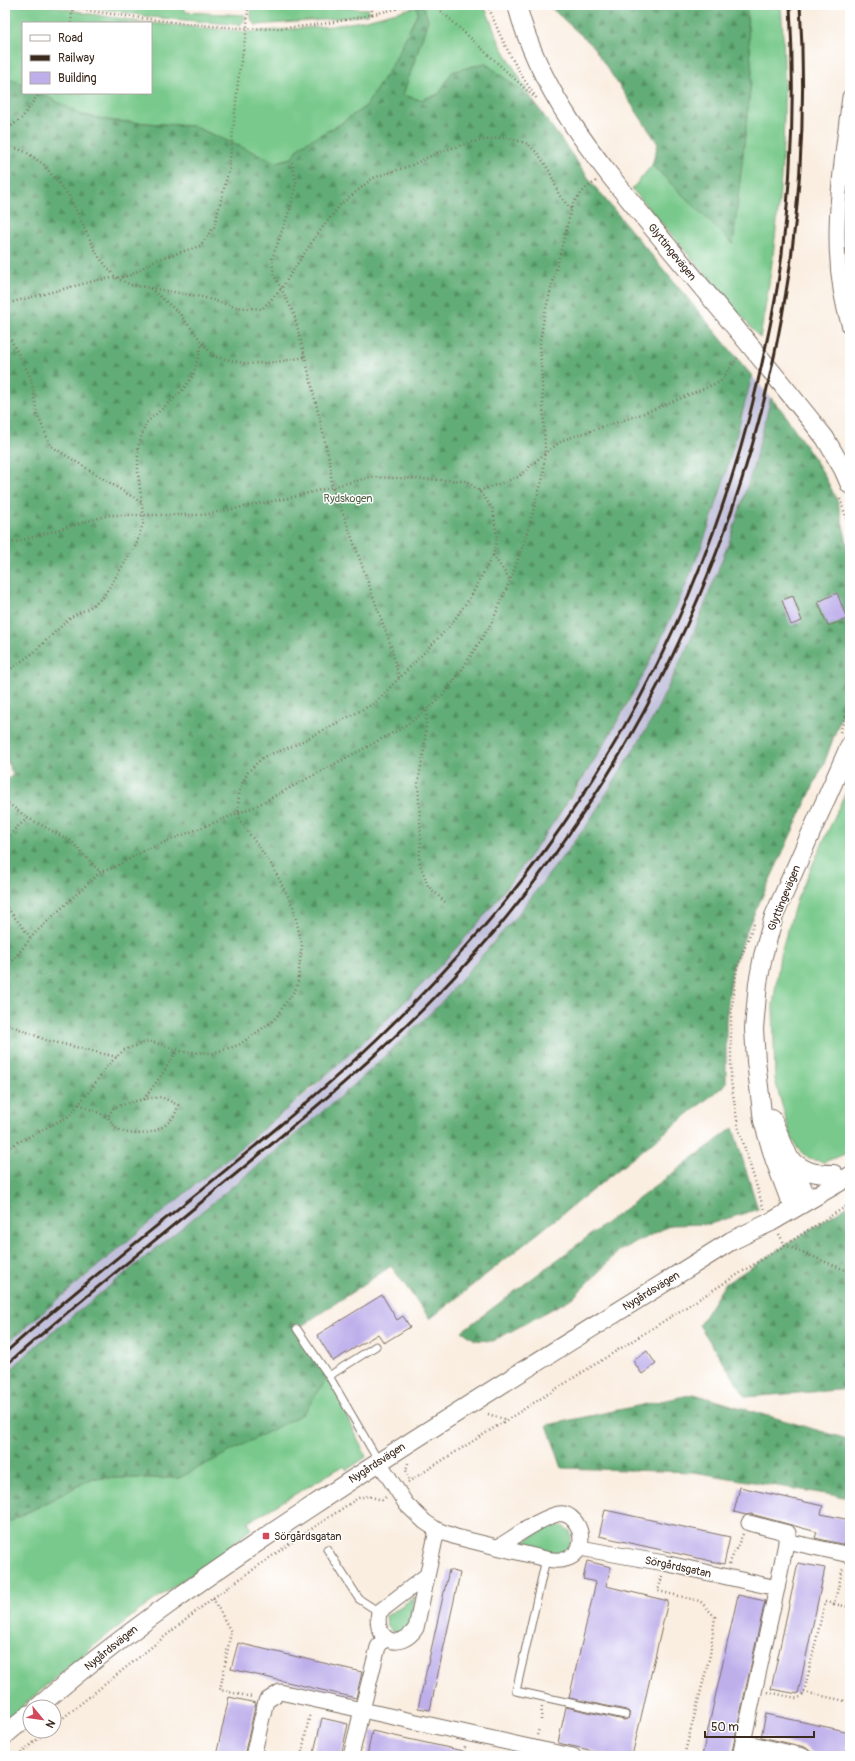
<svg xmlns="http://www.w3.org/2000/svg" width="855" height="1761" font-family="Pangolin,sans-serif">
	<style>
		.industrial { fill: #c2c1dc }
		.grass { fill: #78c98b; stroke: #5a7a54 }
		.forest { fill: url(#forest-firs); stroke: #4e6c4a }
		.building { fill: #beafeb }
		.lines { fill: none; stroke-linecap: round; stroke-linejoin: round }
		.service-casing { stroke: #7e6f62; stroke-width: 9 }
		.minor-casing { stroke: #7e6f62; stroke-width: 17 }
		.tertiary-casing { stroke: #7e6f62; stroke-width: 20 }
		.path { stroke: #7e6f62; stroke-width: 2.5; stroke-dasharray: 1 3; stroke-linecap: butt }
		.service { stroke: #fff; stroke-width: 7 }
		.minor { stroke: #fff; stroke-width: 15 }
		.tertiary { stroke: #fff; stroke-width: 18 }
		.rail { stroke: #3b2a1e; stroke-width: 3 }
		.poi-dot { fill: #d1495b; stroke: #fff; stroke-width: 1.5 }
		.labels { text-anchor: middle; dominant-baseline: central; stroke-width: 3; stroke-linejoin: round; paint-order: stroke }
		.street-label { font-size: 11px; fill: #3b2a1e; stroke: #fff }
		.park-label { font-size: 11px; fill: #506244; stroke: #fff }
		.poi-label { font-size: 11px; fill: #3b2a1e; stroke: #fff; text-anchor: start }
	</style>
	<defs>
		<pattern id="forest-firs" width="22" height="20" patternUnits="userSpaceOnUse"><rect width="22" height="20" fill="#62ad77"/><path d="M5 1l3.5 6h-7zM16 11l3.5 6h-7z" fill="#528d61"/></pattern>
	</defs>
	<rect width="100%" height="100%" fill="#fff"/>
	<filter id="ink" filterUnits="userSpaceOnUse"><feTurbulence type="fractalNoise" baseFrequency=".025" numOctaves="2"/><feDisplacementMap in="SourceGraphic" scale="8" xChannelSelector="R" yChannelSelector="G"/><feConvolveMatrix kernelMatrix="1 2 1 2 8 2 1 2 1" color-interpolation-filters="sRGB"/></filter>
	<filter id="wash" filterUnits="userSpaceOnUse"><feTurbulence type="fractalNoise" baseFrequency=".012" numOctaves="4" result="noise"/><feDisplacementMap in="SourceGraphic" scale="16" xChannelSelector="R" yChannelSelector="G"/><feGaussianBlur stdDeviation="0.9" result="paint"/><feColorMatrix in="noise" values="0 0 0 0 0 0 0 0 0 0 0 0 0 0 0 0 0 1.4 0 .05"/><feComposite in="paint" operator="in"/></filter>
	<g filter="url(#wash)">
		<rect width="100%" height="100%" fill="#faeee1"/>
		<path class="industrial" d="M752,376l19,22 -18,70 -22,69 -39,100 -40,83 -65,105 -68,88 -81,93 -83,78 -91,77 -225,183 -34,31v-30l78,-68 230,-189 88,-83 57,-59 52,-62 64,-90 56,-93 73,-159 27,-80z"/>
		<g class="grass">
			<path d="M5,5h44l36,8 65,10 100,9 82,-6 34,-6 50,-13 2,5 -23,48 -29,46 -29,20 -36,19 -9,13 -16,4 -83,-36 -79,-5 -32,-6 -42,-22h111v-70h-128v61l-18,-7z"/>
			<path d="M80,5h105v7l60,3 -1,6 -4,4 -89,-8z"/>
			<path d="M251,5h37l81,4 -2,6 -45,5 -65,5 -3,-1 -3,-5z"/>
			<path d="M423,5h61l16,39 32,55 -47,-36 -33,9 -13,22 -19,6 -17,-5 25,-75z"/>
			<path d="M746,5h35c9,112 -1,223 -21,333l-128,-149 20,-24 81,79 19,-172z"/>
			<path d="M850,783v369l-26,10 -15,-3 -11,-10 -8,-15 -15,-54 -2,-74 7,-51 17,-56z"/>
			<path d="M329,1376l37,81 -19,13 -4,-4 -95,56 4,6c-36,32 -77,57 -116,85 -45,34 -89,71 -131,109v-198l88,-46h86z"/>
			<path d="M558,1524l12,7c3,10 0,15 -8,22h-7l-33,-8 1,-3 28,-17z"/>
			<path d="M415,1597c-3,12 -7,52 -28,30l-1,-11z"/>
		</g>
		<g class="forest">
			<path d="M423,5l5,15 -25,75 17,5 19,-6 13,-22 33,-9 47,36 63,88 157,189c-15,57 -29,114 -50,169 -41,106 -97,205 -162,297 -26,36 -52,71 -82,104 -75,84 -163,157 -251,229 -68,56 -135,112 -202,170v-564l8,-6 -8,-20v-678l18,7v9h17l42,22 31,6 80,5 83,36 16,-4 9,-13 36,-19 29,-20 29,-46 23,-48 -2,-5z"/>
			<path d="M548,5h198l6,67 -19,172 -81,-79 6,-21 -66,-99z"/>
			<path d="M771,398l13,15 38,58 16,31 12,55v125l-3,18 -22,61 -76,164 -17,45 -6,50v64l-296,235 -39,-53 -94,63 32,47 -26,38 -124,64h-86l-88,46v-149l33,-31 226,-183 91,-77 83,-78 81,-93 68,-88 65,-105 40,-83 39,-100 22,-69z"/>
			<path d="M733,1128l25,81 -48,15 -39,1 -52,26 -45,46 -81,44 -18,-1 -13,-9z"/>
			<path d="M850,1204v185l-104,8 -47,-72 26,-41z"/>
			<path d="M694,1394l150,44 6,3v57l-157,-26 -131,-4 -15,-43z"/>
		</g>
		<g id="blocks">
			<g class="building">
				<path d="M837,593l10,26 -19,7 -10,-24z"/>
				<path d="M793,596l9,25 -11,4 -9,-25z"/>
				<path d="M382,1295l15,25 6,-4 7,11 -26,16 -6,-9 -45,27 -16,-26z"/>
				<path d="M647,1351l9,13 -14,10 -9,-13z"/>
				<path d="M740,1487l83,19 -2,8 29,6v26l-35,-8 2,-6 -66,-18 -5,1 -12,-3z"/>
				<path d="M605,1510l125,27 -6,27 -125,-28z"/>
				<path d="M587,1561l24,6 -5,19 62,15 -36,155h-16l-58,-13 8,-36 58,13 4,-1 2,-3 -1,-4 -3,-2 -57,-12 27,-116 -13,-3z"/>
				<path d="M798,1563l27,5 -27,126 -27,-5z"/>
				<path d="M449,1570l11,3 -30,137 -12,-2z"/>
				<path d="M738,1595l27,6 -5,23 -29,132h-29z"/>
				<path d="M238,1643l124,29 -6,26 -125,-29z"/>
				<path d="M229,1697l27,6 -12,53h-28z"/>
				<path d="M766,1714l84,18 -5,24h-15l-19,-4 -6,-5 -44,-10z"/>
				<path d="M322,1718l26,6 -7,32h-28z"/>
				<path d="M372,1731l91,20 -1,5h-95z"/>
			</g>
		</g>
	</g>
	<g filter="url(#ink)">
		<use href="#blocks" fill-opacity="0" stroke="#7e6f62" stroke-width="1"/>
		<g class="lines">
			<defs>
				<g id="service">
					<path d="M297,1329l32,47"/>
					<path d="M376,1346l-47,30 50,86"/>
					<path d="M327,1549l32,50 20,13"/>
					<path d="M546,1559l-30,132 109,24"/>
				</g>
				<g id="minor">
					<path d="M850,97c-9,74 -24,158 0,230"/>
					<path d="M379,1462l27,42 19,18 12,8 19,7 90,22c52,10 37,-50 12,-45 -18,4 -43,23 -60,33"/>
					<path d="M786,1541l64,14"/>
					<path d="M580,1548l84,15 113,25 11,-55 -39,-10"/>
					<path d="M426,1576l-47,36c-6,29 21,40 37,16l21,-98"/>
					<path d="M385,1637l-7,10 -16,63 172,38 -2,8"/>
					<path d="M743,1742l60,14"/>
					<path d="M534,1748l39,8"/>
					<path d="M253,1756l13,-55 14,-9 82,18 -11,46"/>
					<path d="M740,1756l37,-168"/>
				</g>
				<g id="tertiary">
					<path d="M517,5c24,94 89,166 149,239 53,64 107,128 159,194l18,31 7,16"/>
					<path d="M772,1119l31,70 -1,14"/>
					<path d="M791,1160c16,13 23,14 43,14"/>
					<path d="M802,1203l-13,-5 -15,-40 -11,-37 -7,-60 -2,-32 4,-46 5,-27 11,-40 76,-171"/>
					<path d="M38,1707c85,-74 179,-138 274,-201 137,-91 279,-177 419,-265l40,-19 79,-46"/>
					<path d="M5,1735l25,-21"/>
				</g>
			</defs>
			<use href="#service" class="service-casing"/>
			<use href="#minor" class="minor-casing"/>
			<use href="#tertiary" class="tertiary-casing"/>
			<g class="path">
				<path d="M63,5c28,7 57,10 86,14 32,4 65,8 97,9 54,3 112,-9 164,-23"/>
				<path d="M431,5l8,4 94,87"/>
				<path d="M488,5c12,34 29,65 49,94"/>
				<path d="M372,15v-10"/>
				<path d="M71,23l2,-18"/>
				<path d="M5,131l17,-13 17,-25"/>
				<path d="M5,144l21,8 18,13 25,31 29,60 18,22 15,7 19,3 29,25 34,43 34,8 30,-2 28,-5 25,106 2,24 14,34 45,125 8,32"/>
				<path d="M292,162l4,20 -5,24 -19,53 2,16 20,39 11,43"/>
				<path d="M150,288l52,9 33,10 27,2 19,-20 32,-49 27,-35 33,-27 39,-13 25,-12 34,-11 35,-5 22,7 11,11 11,17 9,23 12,14"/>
				<path d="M5,304l93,-24 31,-4 27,-16 44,-14 14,-19 15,-58 10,-96 8,-45 1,-23"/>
				<path d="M5,329l26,49 6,36 14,32 91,57"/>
				<path d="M479,491l39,-14 26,-23 19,-14 79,-26 78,-32 19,-26"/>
				<path d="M840,499l10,29"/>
				<path d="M5,545l104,-30h94l90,-18 78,-20 96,4 12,10 14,18 4,28 -4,18 -22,41 -21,30 -75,77 -82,43 -30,11 -15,15 -8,16 -2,16 2,17 31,43 22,42 9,39 -5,42 -23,33 -35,25 -26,8 -29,-1 -35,-11 -25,9 -18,17 -14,21 -23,28 -64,33"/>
				<path d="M493,555l17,25"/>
				<path d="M5,673l28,-20 38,-36 18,-9 14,-11 33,-52 8,-24 -6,-49v-25l8,-24 35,-31 12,-16 9,-33"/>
				<path d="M427,711l-3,40 -6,31 3,58 -2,21 9,25 17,16"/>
				<path d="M840,732l10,-28"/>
				<path d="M5,801l23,17 43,23 29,31"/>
				<path d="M5,842l11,-14 12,-10"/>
				<path d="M5,905l26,33"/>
				<path d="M754,924l-17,43 -6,50v64l7,45 26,84"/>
				<path d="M5,970l30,-37 65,-61 13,-4 32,-18 111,-44 146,-78 31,-23 12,-12 18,-25 29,-46 20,-46 13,-37 18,-62 2,-29 -5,-107 5,-29 28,-109 12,-14 11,-8"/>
				<path d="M5,1023l41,17 71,17"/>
				<path d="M144,1099l-30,8 -6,10c3,4 6,10 10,12 21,12 56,1 60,-24l-17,-8 -17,2 21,-29 12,-20"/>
				<path d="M79,1104l29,13"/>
				<path d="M779,1234l6,11 65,27"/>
				<path d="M488,1414l19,6"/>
				<path d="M408,1463l-2,7 3,9"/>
				<path d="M408,1482l442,-278"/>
				<path d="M729,1564l14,-30"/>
				<path d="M662,1576l-4,15 42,10 15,16 -5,38 -26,101"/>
				<path d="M213,1598l18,34 -11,58 32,7"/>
				<path d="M834,1604l16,3"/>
				<path d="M768,1692l28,6 5,-1 3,-5 21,-90 9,2 9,-36"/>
				<path d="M804,1692l46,10"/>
				<path d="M541,1720l1,-13"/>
				<path d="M54,1725l159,-127 76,-54 69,-46 10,-2 14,4 4,-3"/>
				<path d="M537,1735l2,-6"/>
				<path d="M18,1756l29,-25"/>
				<path d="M301,1756l9,-43"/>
				<path d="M463,1756l2,-9"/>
			</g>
			<use href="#service" class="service"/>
			<use href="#minor" class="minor"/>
			<use href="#tertiary" class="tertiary"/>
			<g class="rail">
				<path d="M5,1353c120,-108 253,-201 371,-313 61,-59 119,-122 169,-190 102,-140 174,-301 213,-469 8,-35 16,-70 21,-105 13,-89 16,-181 11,-271"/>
				<path d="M5,1366c96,-85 197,-162 294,-245 49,-41 97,-83 141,-129 251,-261 383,-626 360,-987"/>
			</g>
		</g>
	</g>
	<rect class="poi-dot" x="262" y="1532" width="8" height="8" rx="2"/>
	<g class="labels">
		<g class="street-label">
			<text transform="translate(672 252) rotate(51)">Glyttingevägen</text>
			<text transform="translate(784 898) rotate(-68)">Glyttingevägen</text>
			<text transform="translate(651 1291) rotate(-32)">Nygårdsvägen</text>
			<text transform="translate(377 1463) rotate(-33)">Nygårdsvägen</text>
			<text transform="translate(678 1567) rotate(12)">Sörgårdsgatan</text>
			<text transform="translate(111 1648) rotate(-39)">Nygårdsvägen</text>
		</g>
		<g class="park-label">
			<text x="348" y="498">Rydskogen</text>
		</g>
		<g class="poi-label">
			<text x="274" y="1536">Sörgårdsgatan</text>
		</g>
	</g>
	<rect width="855" height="1761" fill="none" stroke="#fff" stroke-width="20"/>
	<rect x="22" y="22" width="130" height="72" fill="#ffffff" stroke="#b1aaa5"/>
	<rect x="30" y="35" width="20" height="6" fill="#ffffff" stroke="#b1aaa5"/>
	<text x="58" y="42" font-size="12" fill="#3b2a1e">Road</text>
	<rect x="30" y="55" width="20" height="6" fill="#3b2a1e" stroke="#b1aaa5"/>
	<text x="58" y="62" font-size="12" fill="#3b2a1e">Railway</text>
	<rect x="30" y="72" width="20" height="12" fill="#beafeb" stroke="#b1aaa5"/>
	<text x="58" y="82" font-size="12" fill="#3b2a1e">Building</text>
	<g transform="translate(42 1719) rotate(119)"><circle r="19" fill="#ffffff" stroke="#b1aaa5"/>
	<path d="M0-3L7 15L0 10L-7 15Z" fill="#d1495b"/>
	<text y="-6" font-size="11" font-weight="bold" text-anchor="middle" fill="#3b2a1e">N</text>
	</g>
	<path d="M705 1731v6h109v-6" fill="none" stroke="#3b2a1e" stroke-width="2"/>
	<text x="711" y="1731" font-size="12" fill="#3b2a1e" stroke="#ffffff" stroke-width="3" paint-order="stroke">50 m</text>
</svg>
